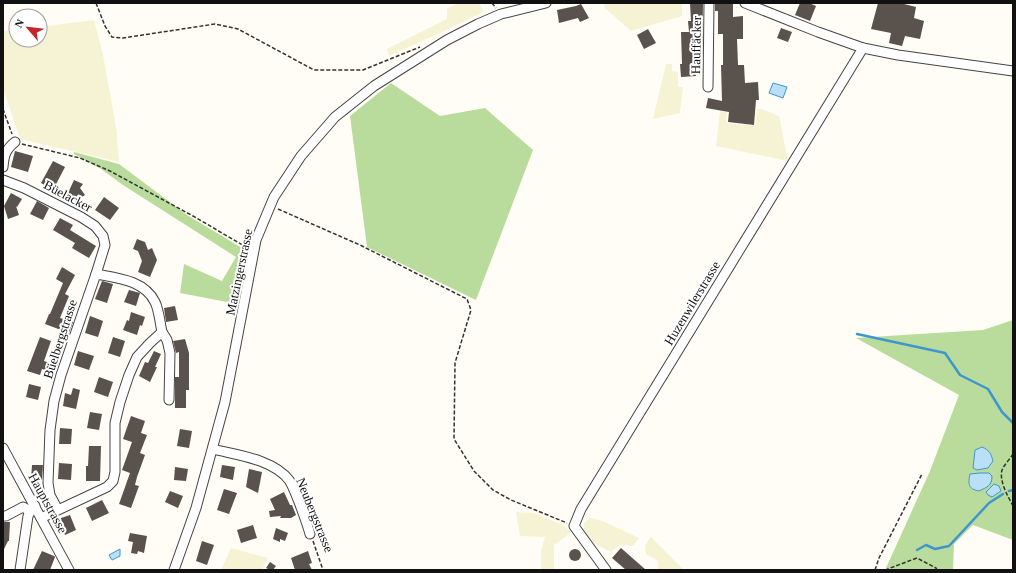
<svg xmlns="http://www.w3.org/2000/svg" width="1016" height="573" font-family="Georgia,serif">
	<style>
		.farmland { fill: #f6f3d4 }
		.forest { fill: #b9dc9c }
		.water { fill: #b9e0f7; stroke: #3f96cf }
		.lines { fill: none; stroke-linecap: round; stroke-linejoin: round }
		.stream { stroke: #3f96cf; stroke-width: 2.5 }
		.building { fill: #5a524d }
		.minor-casing { stroke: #444; stroke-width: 11 }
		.path { stroke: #333; stroke-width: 1.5; stroke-dasharray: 4 2; stroke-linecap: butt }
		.minor { stroke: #fff; stroke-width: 9 }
		.labels { text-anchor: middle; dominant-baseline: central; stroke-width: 4; stroke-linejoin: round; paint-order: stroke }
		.street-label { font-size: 13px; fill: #111; stroke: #fff }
	</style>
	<rect width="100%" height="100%" fill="#fffdf5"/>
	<g class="farmland">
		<path d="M458,3h21l4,9 -43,21 -51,23 -2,-7 60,-30v-10z"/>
		<path d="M604,3h78v13l-51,15 -26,-23z"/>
		<path d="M94,20l9,35 13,72 3,35 -99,-23 -17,-51v-57l13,-1v10h24v-13z"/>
		<path d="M666,64h6v7l6,1v15h5l-3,26 -27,6z"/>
		<path d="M757,109h5l17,7 9,45 -72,-15 4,-35 7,1 -1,11 29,3z"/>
		<path d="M516,512l18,1 29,12 8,7 -6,5 -11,8v25h-13v-19l4,-14 -25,-1z"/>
		<path d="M590,518l13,3 36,17 -6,8 -14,-1 -8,7 -16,-8 -11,-12v-9z"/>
		<path d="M651,537l33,33h-24l-2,-1v-8l-12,-7 -1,-9z"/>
		<path d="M231,548l37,10 -6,12h-41z"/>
	</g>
	<g class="forest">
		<path d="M391,83l49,33 45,-8 48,42 -57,150 -109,-53 -17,-131z"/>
		<path d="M74,152l45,12 68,51 60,36 -9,46 -6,6 -52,-10 4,-29 38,17 14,-24 -113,-72 -22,-16 -27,-15z"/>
		<path d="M1013,320v220l-40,-15 -19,19 -1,26h-54l-13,-2 44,-97 29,-76 -103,-57 127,-8z"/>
	</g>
	<g class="water">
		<path d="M773,83l14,4 -4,11 -14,-5z"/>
		<path d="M982,447c7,3 9,6 11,14l-5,7 -11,2 -4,-2 2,-18z"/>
		<path d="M980,473h9l3,3c0,10 -5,11 -13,15 -11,-2 -11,-7 -9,-17z"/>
		<path d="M994,484l5,2 2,5 -9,6 -4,-2 -2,-3z"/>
		<path d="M120,549v7l-8,4 -3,-5z"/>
	</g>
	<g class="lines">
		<g class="stream">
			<path d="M857,334l88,19 15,22 28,14 14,23 11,11"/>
			<path d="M1009,491l4,-1"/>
			<path d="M917,550l9,-5 9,4 14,-3 40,-43 14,-9"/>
		</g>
	</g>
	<g class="building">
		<path d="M690,3h13l-1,56h-7l1,17 -15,1 -1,-13h2l-1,-32h8l-1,-11h3z"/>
		<path d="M715,3h18v14l10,-1v23h-6l1,26h6l1,18 13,-1 1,18h-3l-2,25 -26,-3 1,-10 -23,-4 2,-10 14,3 -1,-36h2v-31h-5v-23h-3z"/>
		<path d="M800,3h9l7,3 -6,15 -15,-6z"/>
		<path d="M878,3h22l16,4 -2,11 10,3 -4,18 -15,-3 -3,10 -13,-3 2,-10 -20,-4z"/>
		<path d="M581,4l8,14 -9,4 -2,-4 -19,5 -2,-13 19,-4z"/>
		<path d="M781,28l11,4 -4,10 -11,-4z"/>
		<path d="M648,29l8,14 -12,6 -7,-14z"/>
		<path d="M15,151l18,5 -5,16 -17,-5z"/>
		<path d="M53,161l12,6 -12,23 -12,-7z"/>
		<path d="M74,180l9,4 -3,4 5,7 -11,7 -6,-9z"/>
		<path d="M11,193l11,6 -5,8 -1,-1 3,9 -11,4 -4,-13z"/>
		<path d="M104,197l15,11 -9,12 -15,-10z"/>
		<path d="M37,201l12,7 -6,12 -13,-6z"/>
		<path d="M60,218l13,7 -3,5 26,16 -7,12 -17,-10 3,-5 -22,-13z"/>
		<path d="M137,239l8,3 3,8 4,-2 5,12 -7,17 -12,-5 4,-11 -4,-10 -5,-2z"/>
		<path d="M62,267l13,8 -10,19 4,2 -9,22 13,4 -10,27 -8,-3 6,-16 -16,-6 4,-10h1l13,-31 -7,-4z"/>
		<path d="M102,281l11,3 -6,19 -12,-4z"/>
		<path d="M129,290l11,3 -4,13 -12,-4z"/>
		<path d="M175,306l3,14 -12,2 -2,-14z"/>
		<path d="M131,312l14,5 -3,9 -2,-1 -3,10 -14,-5 4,-10 2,1z"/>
		<path d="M90,316l13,5 -5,16 -13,-4z"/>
		<path d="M40,337l11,4 -7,20 12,4 -3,7 -11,-3 -2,6 -13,-4z"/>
		<path d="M113,337l12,4 -5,16 -12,-4z"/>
		<path d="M185,339l4,14v37h-3v18h-11v-31h4v-25l-3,1 -3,-12z"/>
		<path d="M78,351l16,5 -5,14 -15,-5z"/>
		<path d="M154,351l7,3 -6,13h2l-7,15 -11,-6 6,-14 3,1z"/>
		<path d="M99,377l14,5 -5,15 -14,-5z"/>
		<path d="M29,384l12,3 -3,13 -12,-3z"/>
		<path d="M73,388l7,2 -4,19 -13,-3 2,-13 6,2z"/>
		<path d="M90,412l12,2 -3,16 -12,-2z"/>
		<path d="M131,416l14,5 -4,12 6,2 -7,18 5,2 -8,22 -2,-1 2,1 -2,8 4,1 -8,22 -12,-4 11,-31 -8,-3 10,-28 -9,-3z"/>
		<path d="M60,428l12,1 -1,15h-12z"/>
		<path d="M180,429l12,2 -3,17 -12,-2z"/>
		<path d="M89,446h12l-1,35h-14v-15h2z"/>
		<path d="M59,463l13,1 -1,16 -13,-1z"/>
		<path d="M32,465h11l-1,15h-11z"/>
		<path d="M222,465l13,2 -2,13 -13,-3z"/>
		<path d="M175,467l13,2 -2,12 -12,-1z"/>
		<path d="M249,469l13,3 -4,21 -12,-6z"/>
		<path d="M224,489l13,4 -8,21 -12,-4z"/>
		<path d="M170,491l13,5 -5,12 -13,-6z"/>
		<path d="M284,492l6,13h2l4,10 -5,3h-11l1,-2 -11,1 -1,-6 6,-1 -5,-11z"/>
		<path d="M102,500l7,13 -17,8 -6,-13z"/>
		<path d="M70,515l6,15 -11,5 -7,-16z"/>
		<path d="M3,522h7l-1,19h-1l-5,10z"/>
		<path d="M253,525l4,13 -16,5 -4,-13z"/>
		<path d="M276,528l12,5 -3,8 -5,-2v3l-7,-3z"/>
		<path d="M130,533l17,3 -3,17 -6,-2 -1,3 -6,-1 2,-11 -5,-1z"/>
		<path d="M202,541l12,4 -7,20 -11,-4z"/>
		<path d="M621,548l25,22h-20l-14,-12z"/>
		<circle cx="575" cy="555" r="6"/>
		<path d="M42,551l12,5 1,1 -5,13h-17z"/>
		<path d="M308,551l4,12 -3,1 3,6h-17l-4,-12z"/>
		<path d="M270,562l6,4 -3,4h-3l-4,-2z"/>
	</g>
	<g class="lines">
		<defs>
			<g id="minor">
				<path d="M745,3l73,29 45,16 35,7 115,16"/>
				<path d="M708,87l1,-84"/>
				<path d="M3,167c1,-11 2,-17 12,-25"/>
				<path d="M3,180l21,8 57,29 14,9 8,10 2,9 -9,29"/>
				<path d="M162,332l5,8 3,13 -1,47"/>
				<path d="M3,448l66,122"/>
				<path d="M213,449c23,6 60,10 76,31 4,6 7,15 10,22 4,11 8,21 11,32"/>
				<path d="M3,516h3l17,-9 7,4"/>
				<path d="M41,518l66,-31 6,-6 2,-9v-49l5,-21 9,-27 8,-18 13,-14 12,-11c-2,-9 -3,-22 -7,-30 -11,-22 -38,-24 -59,-28l-35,101 -7,26 -4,29 -2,53 2,12 8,15"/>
				<path d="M20,570l8,-54 3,-6 4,-4"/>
				<path d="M174,570l22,-62 29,-106 31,-162 18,-43 27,-41 34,-39 39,-31 73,-46 31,-16 23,-10 45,-11"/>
				<path d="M606,570l-32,-44 7,-17 282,-461"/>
			</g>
		</defs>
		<use href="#minor" class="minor-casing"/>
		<g class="path">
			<path d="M96,3l9,23 7,11 11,1 92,-14 23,5 76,41h49l57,-23"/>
			<path d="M492,3l4,5"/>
			<path d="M3,109l9,25"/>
			<path d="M22,144l58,14 30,13 83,45 53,31"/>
			<path d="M278,209l82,36 107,54 4,11 -16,53 -1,76 20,32 19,19 18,10 56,23"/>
			<path d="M1013,454c-3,5 -9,11 -11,16 -3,12 6,26 11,36"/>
			<path d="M313,541l10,29"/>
			<path d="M875,570l4,-12 43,-84"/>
			<path d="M885,570l32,-12 19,10 1,2"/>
		</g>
		<use href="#minor" class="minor"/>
	</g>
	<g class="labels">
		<g class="street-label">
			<text transform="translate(696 45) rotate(-89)">Hauffäcker</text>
			<text transform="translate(68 196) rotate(28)">Büelacker</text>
			<text transform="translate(239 272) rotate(-78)">Matzingerstrasse</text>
			<text transform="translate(692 303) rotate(-59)">Huzenwilerstrasse</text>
			<text transform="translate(60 339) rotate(-72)">Büelbergstrasse</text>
			<text transform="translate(48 503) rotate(61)">Hauptstrasse</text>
			<text transform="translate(315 515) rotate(68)">Neubergstrasse</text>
		</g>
	</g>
	<rect width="1016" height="573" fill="none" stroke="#111111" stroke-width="8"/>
	<g transform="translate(28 28) rotate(298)"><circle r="19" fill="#ffffff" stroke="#a0a0a0"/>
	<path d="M0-3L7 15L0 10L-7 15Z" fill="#c4262e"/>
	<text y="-6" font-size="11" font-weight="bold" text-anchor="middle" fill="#111111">N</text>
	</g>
</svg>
